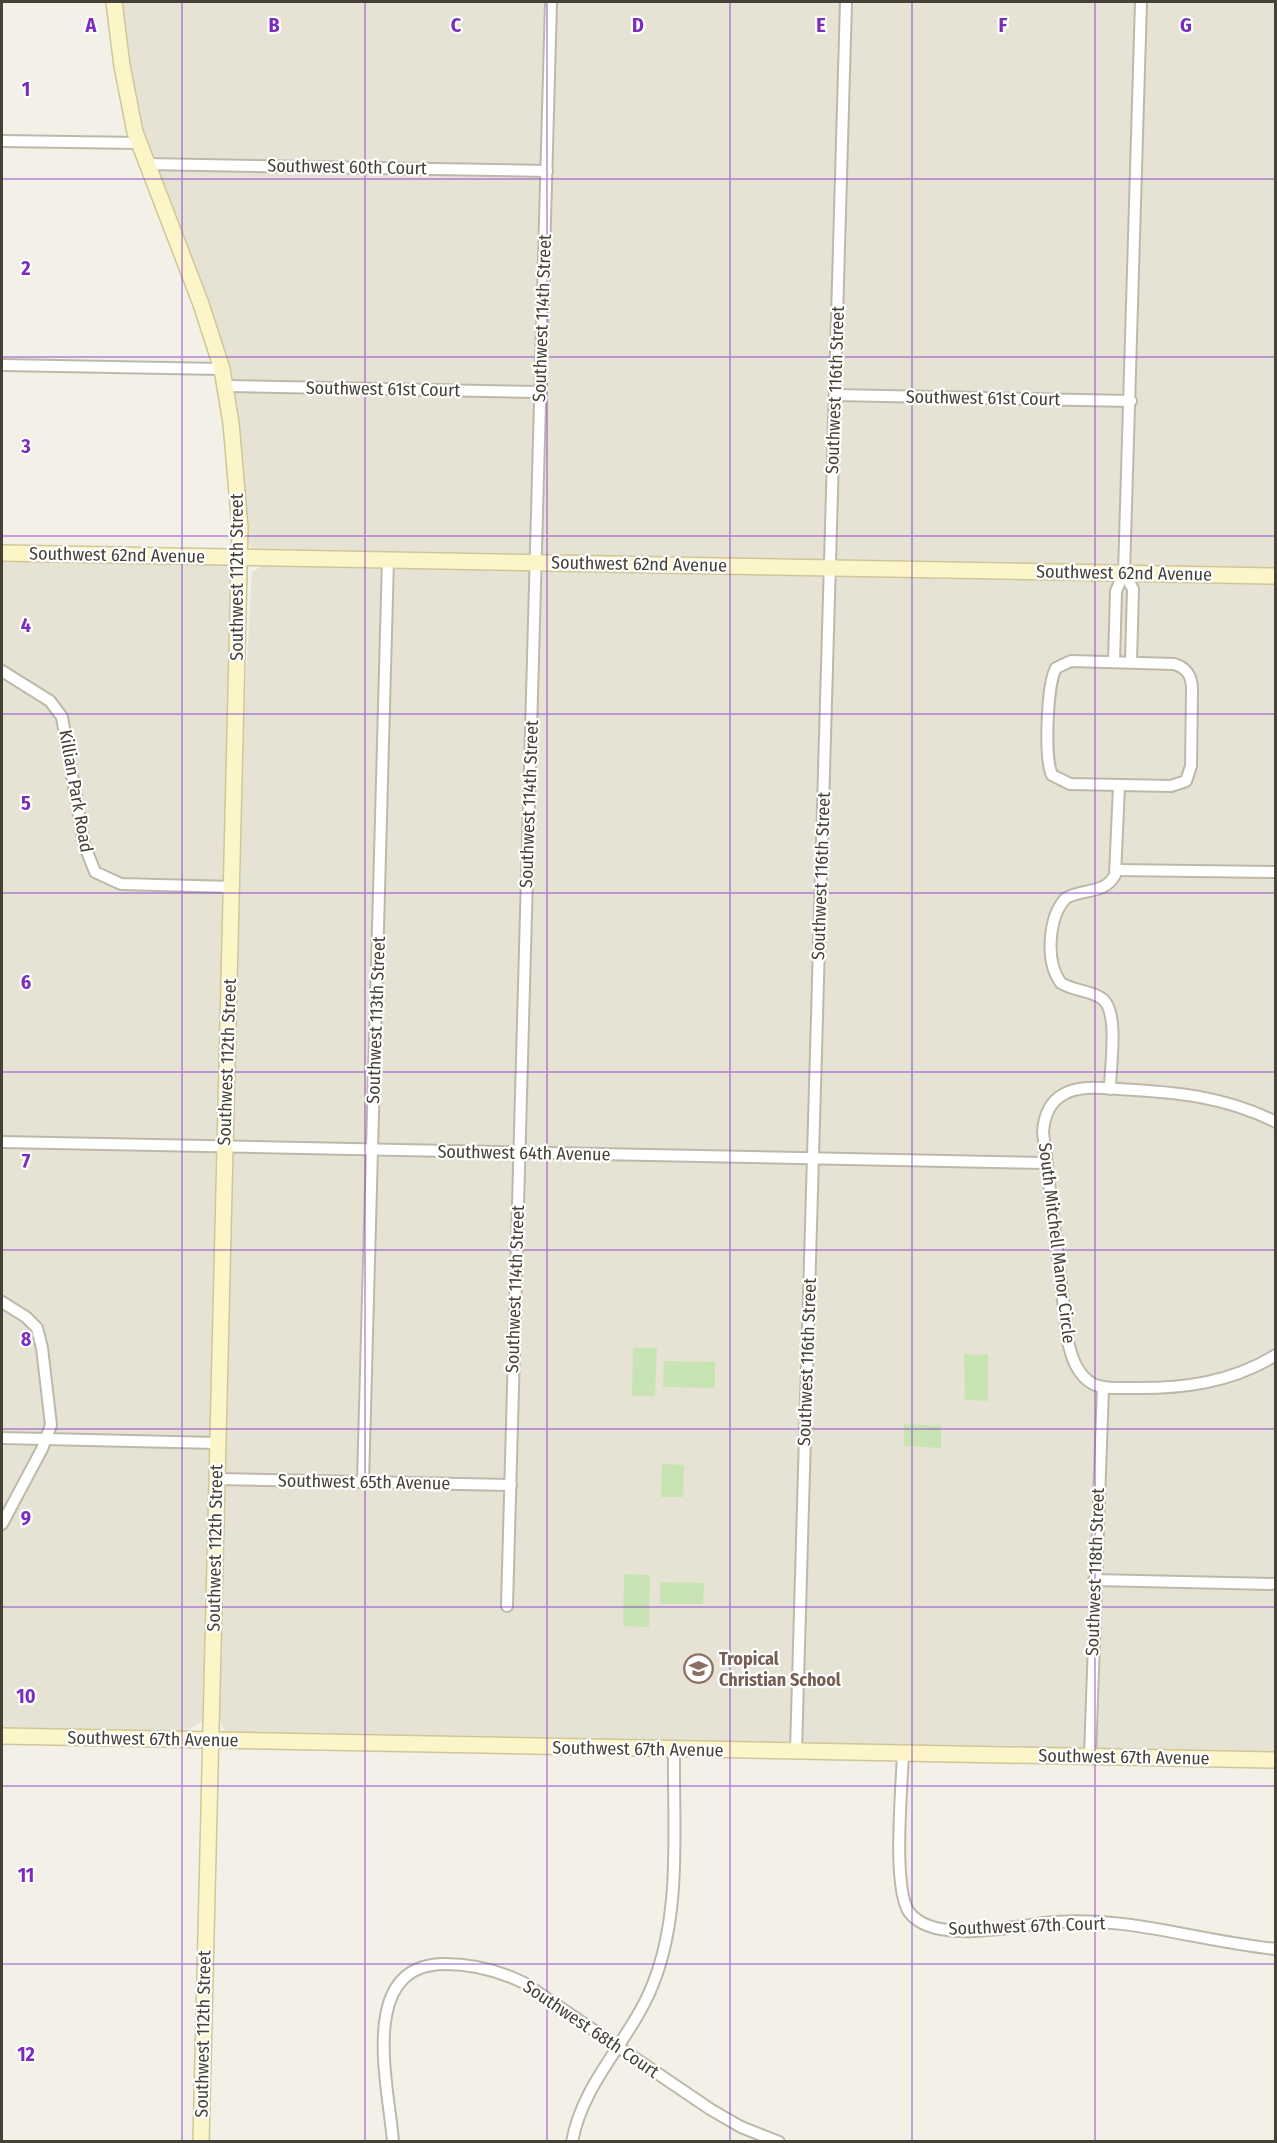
<svg xmlns="http://www.w3.org/2000/svg" width="1277" height="2143" font-family="'Fira Sans Condensed',sans-serif">
	<style>
		.residential { fill: #e6e3d5 }
		.green { fill: #c8e4b2 }
		.lines { fill: none; stroke-linecap: round; stroke-linejoin: round }
		.street-casing { stroke: #bdb9aa; stroke-width: 14 }
		.secondary-casing { stroke: #cfc799; stroke-width: 18 }
		.street { stroke: #fff; stroke-width: 10 }
		.secondary { stroke: #fbf5c8; stroke-width: 15 }
		.grid { fill: none; stroke: #7b2cbf; stroke-width: 1.5; stroke-opacity: 0.55 }
		.labels { text-anchor: middle; dominant-baseline: central; stroke-width: 4.5; stroke-linejoin: round; paint-order: stroke }
		.street-label { font-size: 18px; fill: #454136; stroke: #fff }
		.education-label { font-size: 18px; font-weight: bold; fill: #785e54; stroke: #fff; text-anchor: start }
		.grid-label { font-size: 20px; text-anchor: middle; font-weight: bold; fill: #7b2cbf; stroke: #fff; stroke-width: 4.5; stroke-linejoin: round; paint-order: stroke }
	</style>
	<rect width="100%" height="100%" fill="#f2f0e7"/>
	<g class="residential">
		<path d="M120,2h1155v568l-1019,-18 -13,-15 -14,-160 -79,-220 -23,-78z"/>
		<path d="M2,559l230,5 -27,1155 -20,13 -183,-5z"/>
		<path d="M264,565l1011,17v1172l-1049,-21 -8,-16 19,-876 15,-269z"/>
	</g>
	<g class="green">
		<path d="M633,1348h24l-2,48h-23z"/>
		<path d="M964,1354l24,1v46l-23,-1z"/>
		<path d="M664,1361l51,1v26l-52,-1z"/>
		<path d="M904,1424l37,2v22l-37,-2z"/>
		<path d="M662,1464l22,1 -1,32h-22z"/>
		<path d="M624,1574l26,1 -1,52 -26,-1z"/>
		<path d="M660,1582l44,1 -1,21h-43z"/>
	</g>
	<g class="lines">
		<defs>
			<g id="street">
				<path d="M2,141l136,2"/>
				<path d="M146,164l401,7"/>
				<path d="M2,365l220,4"/>
				<path d="M226,386l314,6"/>
				<path d="M836,395l295,6"/>
				<path d="M1124,573l9,16 -2,73"/>
				<path d="M1071,661l103,3c14,4 18,13 18,26l-1,76 -5,15 -15,5 -101,-2 -18,-9c-8,-17 -5,-91 4,-107z"/>
				<path d="M1114,662l2,-71 8,-18 17,-571"/>
				<path d="M2,671l48,30 12,16 22,127 11,28 26,12 111,3"/>
				<path d="M1116,870l160,2"/>
				<path d="M1110,1089c0,-21 10,-80 -9,-91 -12,-8 -27,-7 -40,-15 -16,-21 -13,-66 5,-85 17,-10 38,-3 49,-23l4,-89"/>
				<path d="M1276,1122c-52,-26 -101,-30 -158,-33 -16,-1 -39,-4 -54,5 -15,8 -20,23 -21,38l25,210c4,16 9,33 25,42 11,5 25,4 36,4 53,1 102,-5 147,-33"/>
				<path d="M2,1142l1044,21"/>
				<path d="M2,1302l24,15 11,11 5,20 9,77 -9,24 -40,75"/>
				<path d="M2,1438l215,5"/>
				<path d="M216,1479l295,6"/>
				<path d="M363,1482l25,-923"/>
				<path d="M1094,1580l182,4"/>
				<path d="M507,1606l44,-1604"/>
				<path d="M796,1751l50,-1749"/>
				<path d="M903,1753c-1,34 -11,134 6,159 25,34 108,13 145,10 78,-6 146,20 222,27"/>
				<path d="M1090,1756l13,-369"/>
				<path d="M393,2142c-4,-55 -37,-177 51,-178 30,0 54,6 80,19l186,126 31,18 38,15"/>
				<path d="M572,2142c11,-61 59,-102 81,-158 29,-72 20,-158 21,-235"/>
			</g>
			<g id="secondary">
				<path d="M114,2l8,64 13,66 66,172 21,65 9,54 9,105 -39,1614"/>
				<path d="M2,553l1274,23"/>
				<path d="M2,1736l1274,24"/>
			</g>
		</defs>
		<use href="#street" class="street-casing"/>
		<use href="#secondary" class="secondary-casing"/>
		<use href="#street" class="street"/>
		<use href="#secondary" class="secondary"/>
	</g>
	<path class="grid" d="M182,2v2140M365,2v2140M547,2v2140M730,2v2140M912,2v2140M1095,2v2140M2,179h1274M2,357h1274M2,536h1274M2,714h1274M2,893h1274M2,1072h1274M2,1250h1274M2,1429h1274M2,1607h1274M2,1786h1274M2,1964h1274"/>
	<defs>
		<symbol id="school-ring" viewBox="-11 -11 22 22"><circle r="9.5" fill="#fff" stroke="#8d6e63" stroke-width="1.5"/><path d="M0-5L7-2L0 1L-7-2ZM-4 1L0 2.5L4 1V4Q0 6-4 4Z" fill="#8d6e63"/></symbol>
	</defs>
	<g fill-rule="evenodd">
		<use href="#school-ring" x="682" y="1652" width="33" height="33"/>
	</g>
	<g class="labels">
		<g class="street-label">
			<text transform="translate(347 167) rotate(1)">Southwest 60th Court</text>
			<text transform="translate(542 318) rotate(-88)">Southwest 114th Street</text>
			<text transform="translate(383 389) rotate(1)">Southwest 61st Court</text>
			<text transform="translate(835 390) rotate(-88)">Southwest 116th Street</text>
			<text transform="translate(983 398) rotate(1)">Southwest 61st Court</text>
			<text transform="translate(117 555) rotate(1)">Southwest 62nd Avenue</text>
			<text transform="translate(639 564) rotate(1)">Southwest 62nd Avenue</text>
			<text transform="translate(1124 573) rotate(1)">Southwest 62nd Avenue</text>
			<text transform="translate(237 577) rotate(-90)">Southwest 112th Street</text>
			<text transform="translate(76 791) rotate(80)">Killian Park Road</text>
			<text transform="translate(529 804) rotate(-88)">Southwest 114th Street</text>
			<text transform="translate(821 876) rotate(-88)">Southwest 116th Street</text>
			<text transform="translate(376 1020) rotate(-88)">Southwest 113th Street</text>
			<text transform="translate(227 1062) rotate(-88)">Southwest 112th Street</text>
			<text transform="translate(524 1153) rotate(1)">Southwest 64th Avenue</text>
			<text transform="translate(1057 1243) rotate(83)">South Mitchell Manor Circle</text>
			<text transform="translate(515 1289) rotate(-88)">Southwest 114th Street</text>
			<text transform="translate(807 1362) rotate(-88)">Southwest 116th Street</text>
			<text transform="translate(364 1482) rotate(1)">Southwest 65th Avenue</text>
			<text transform="translate(215 1548) rotate(-89)">Southwest 112th Street</text>
			<text transform="translate(1095 1572) rotate(-88)">Southwest 118th Street</text>
			<text transform="translate(153 1739) rotate(1)">Southwest 67th Avenue</text>
			<text transform="translate(638 1749) rotate(1)">Southwest 67th Avenue</text>
			<text transform="translate(1124 1757) rotate(1)">Southwest 67th Avenue</text>
			<text transform="translate(1027 1926) rotate(-2)">Southwest 67th Court</text>
			<text transform="translate(591 2029) rotate(34)">Southwest 68th Court</text>
			<text transform="translate(203 2034) rotate(-89)">Southwest 112th Street</text>
		</g>
		<g class="education-label">
			<text x="719" y="1659">Tropical<tspan x="719" dy="21">Christian School</tspan></text>
		</g>
	</g>
	<g class="grid-label">
		<text x="91" y="32">A</text>
		<text x="274" y="32">B</text>
		<text x="456" y="32">C</text>
		<text x="638" y="32">D</text>
		<text x="821" y="32">E</text>
		<text x="1003" y="32">F</text>
		<text x="1186" y="32">G</text>
		<text x="26" y="96">1</text>
		<text x="26" y="275">2</text>
		<text x="26" y="453">3</text>
		<text x="26" y="632">4</text>
		<text x="26" y="810">5</text>
		<text x="26" y="989">6</text>
		<text x="26" y="1168">7</text>
		<text x="26" y="1346">8</text>
		<text x="26" y="1525">9</text>
		<text x="26" y="1703">10</text>
		<text x="26" y="1882">11</text>
		<text x="26" y="2061">12</text>
	</g>
	<rect width="1277" height="2143" fill="none" stroke="#454136" stroke-width="6"/>
</svg>
